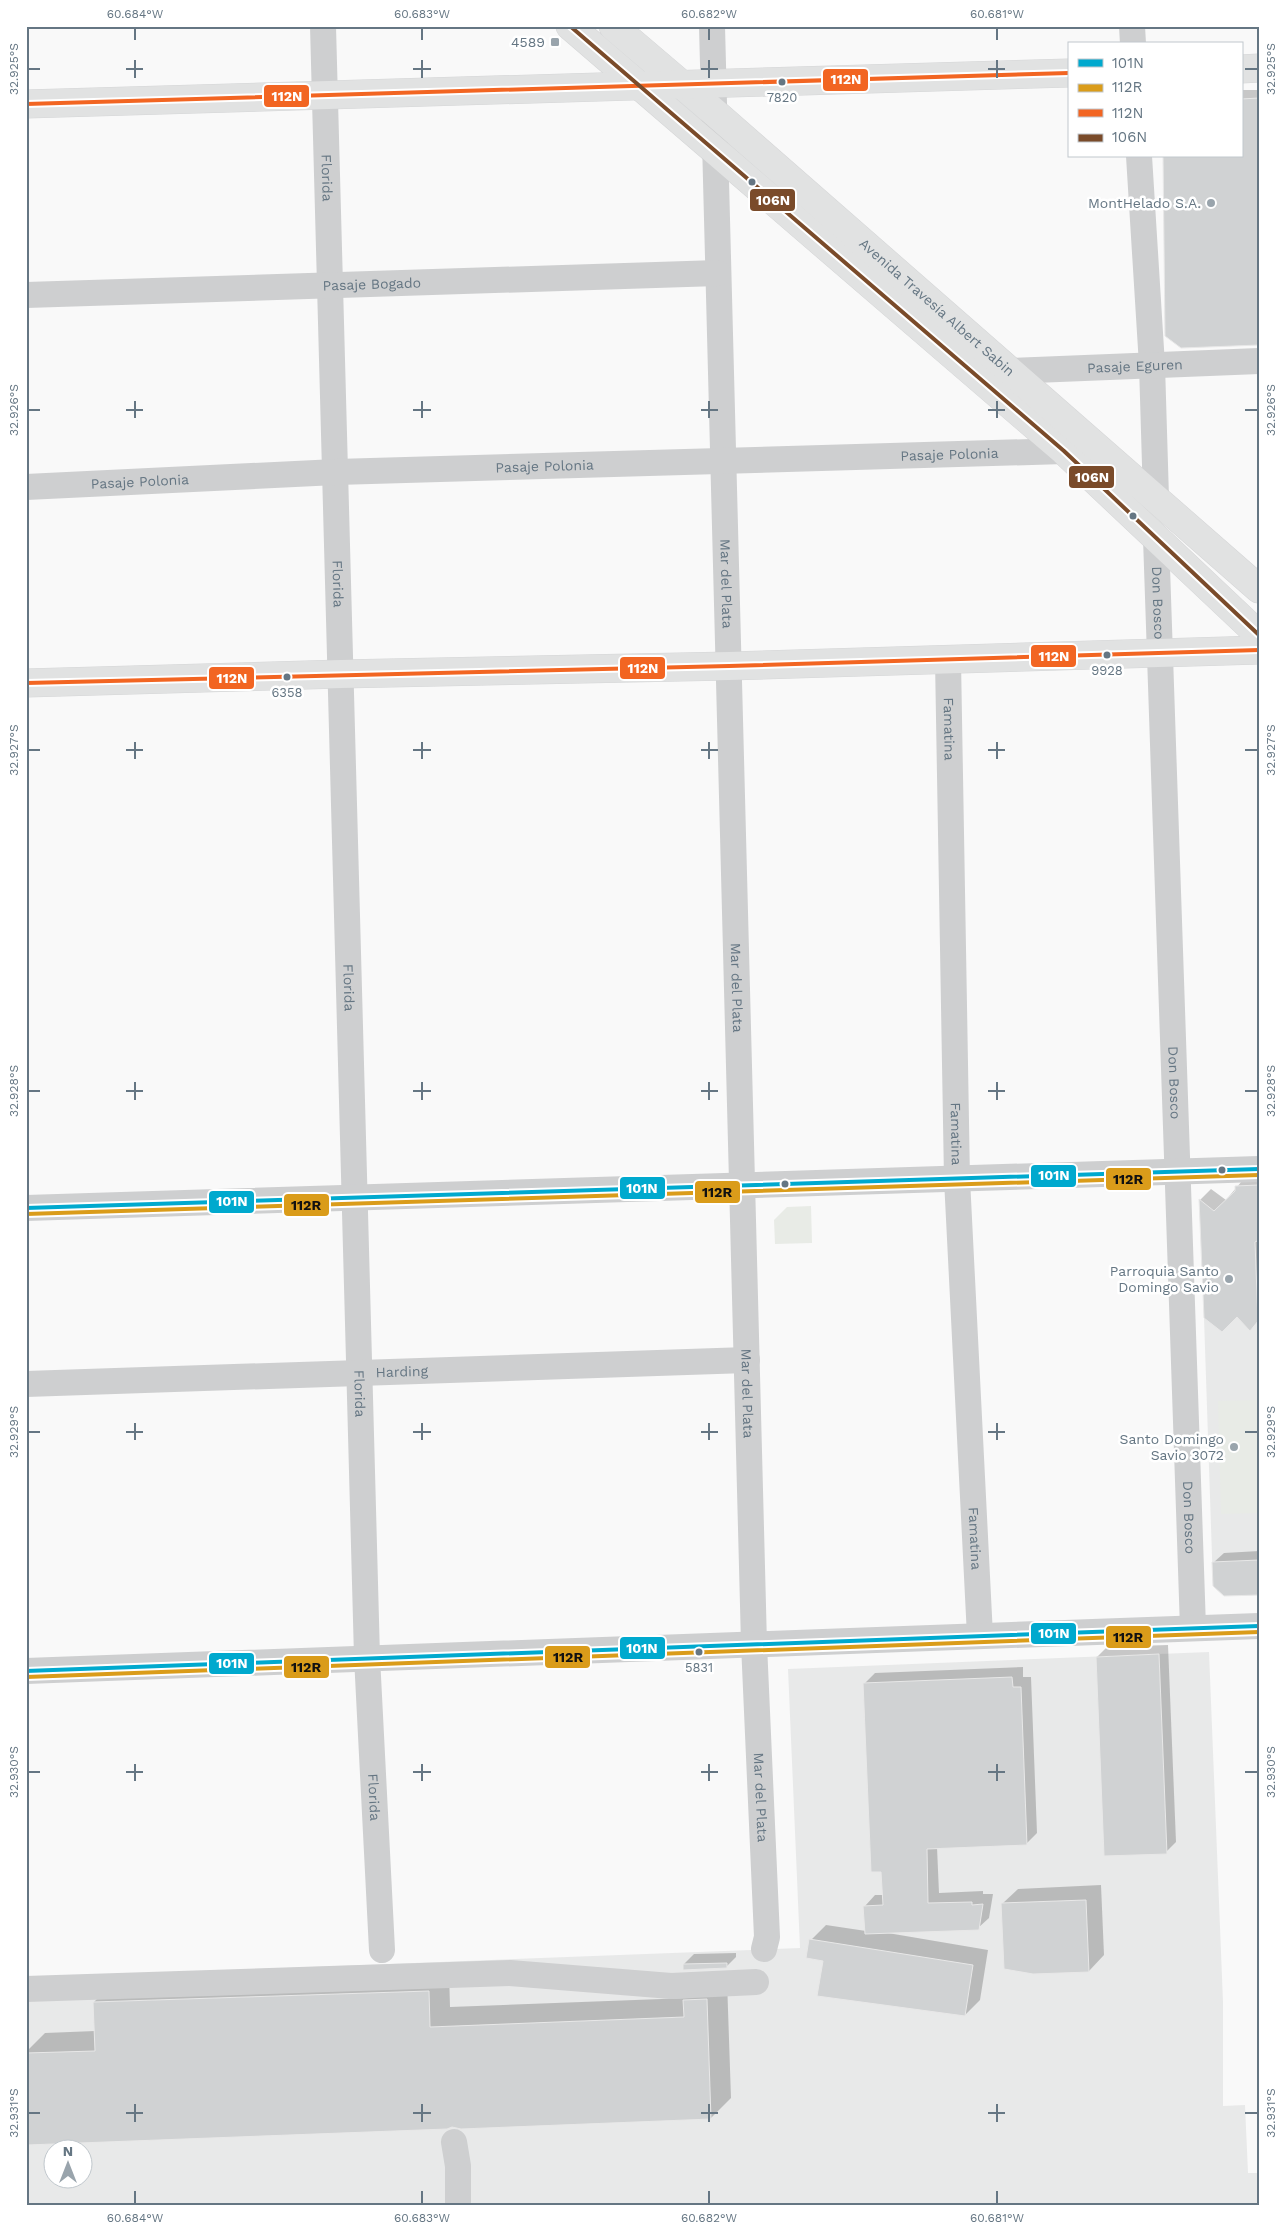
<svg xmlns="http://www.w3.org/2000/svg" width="1285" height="2231" font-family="'Work Sans',sans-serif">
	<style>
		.built { fill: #e8e9e9; fill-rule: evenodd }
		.green { fill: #e8ebe6 }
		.shadow { fill: #0003 }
		.building { fill: #d0d2d3; stroke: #e8e8e8 }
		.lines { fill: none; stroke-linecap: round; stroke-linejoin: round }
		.major-casing { stroke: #d5d6d7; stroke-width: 29 }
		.minor { stroke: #cecfd0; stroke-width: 26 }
		.major { stroke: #e1e2e2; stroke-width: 28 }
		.bus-1-casing { stroke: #fff; stroke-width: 8 }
		.bus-2-casing { stroke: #fff; stroke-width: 8 }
		.bus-3-casing { stroke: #fff; stroke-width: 8 }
		.bus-4-casing { stroke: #fff; stroke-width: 8 }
		.bus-1 { stroke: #00a9ce; stroke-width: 4 }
		.bus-2 { stroke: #da9c1a; stroke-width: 4 }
		.bus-3 { stroke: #f26522; stroke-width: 4 }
		.bus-4 { stroke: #7a4b2a; stroke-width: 4 }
		.ticks { fill: none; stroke: #657683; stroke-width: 2 }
		.poi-dot { fill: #99a4ac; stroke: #fff; stroke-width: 2 }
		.bus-dot { fill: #657683; stroke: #fff; stroke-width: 2 }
		.labels { text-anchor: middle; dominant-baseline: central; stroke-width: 5; stroke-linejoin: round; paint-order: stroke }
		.bus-label { font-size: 13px; fill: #657683; stroke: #fff }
		.poi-label { font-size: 14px; fill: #657683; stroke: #fff; text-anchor: end }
		.street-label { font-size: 14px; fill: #657683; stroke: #fff }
		.line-badge { stroke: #fff; stroke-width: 2 }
		.badge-label { font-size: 14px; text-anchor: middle; font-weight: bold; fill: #fff }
		.pale-badge-label { font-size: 14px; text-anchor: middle; font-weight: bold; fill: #111 }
		.neatline { fill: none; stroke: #657683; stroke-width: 2 }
		.ticks-label { font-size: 12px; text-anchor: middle; fill: #657683 }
	</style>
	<rect width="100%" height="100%" fill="#f9f9f9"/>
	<g class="built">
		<path d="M1259,1240v355l-35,1 -11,-10 -9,-268 18,14 15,-15 13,13 8,-9 -3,-79z"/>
		<path d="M1209,1652l14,350v104l22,-1 3,68h11v32h-1233v-227l774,-30 -12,-279zM52,2148h30v30h-30z"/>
	</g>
	<g class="green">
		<path d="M811,1206l1,37 -37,1 -1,-24 13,-13z"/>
		<path d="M1259,1400v113l-38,1 -3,-113z"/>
	</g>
	<g class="shadow">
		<path d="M1241,90h18v254l-18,-188z"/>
		<path d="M1247,1175h12v145l-9,9 -50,-129 11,-11 15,11z"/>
		<path d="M1259,1551v43l-46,-31 11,-10z"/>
		<path d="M1168,1645l8,197 -10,10 -69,-195 10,-10z"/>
		<path d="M1023,1667v10h8l6,156 -11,11 -89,3 2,46 44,-2v3h10l-4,24 -11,10 -96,4 106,18 -8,50 -15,15 -141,-55 -13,-20 15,-15 40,6 -1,-25 10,-11h9l-19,-212 10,-10z"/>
		<path d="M1101,1885l3,70 -15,16 -87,-67 16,-15z"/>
		<path d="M736,1953v4l-10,10 -42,-3 10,-10z"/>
		<path d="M449,1971l1,36 238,-9 39,-18 4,118 -20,20 -259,8 -424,18 -2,-92 19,-19 50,-2 -1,-29 20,-20z"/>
	</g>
	<g class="building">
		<path d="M1259,98v247l-78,3 -16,-12 -2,-180h78v-57z"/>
		<path d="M1259,1185v55l-4,2 3,79 -8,10 -13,-14 -15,15 -18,-14 -5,-119 15,12 21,-20v-5z"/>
		<path d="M1259,1560v35l-35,1 -11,-10 -1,-24z"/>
		<path d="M1159,1654l8,200 -63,2 -8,-199z"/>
		<path d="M1012,1677l1,10h8l6,158 -100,4 1,54 44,-1v3l11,-1 -4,26 -114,4 -2,-28 20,-1 -2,-33h-10l-8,-189z"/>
		<path d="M1086,1900l3,72 -56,2 -29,-5 -3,-66z"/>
		<path d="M809,1939l164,26 -8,51 -148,-20 6,-35 -17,-3z"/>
		<path d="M727,1963v5l-44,2v-6z"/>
		<path d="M429,1991l1,36 254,-10 -1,-17 24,-1 4,120 -250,10 -9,-2 -5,2 -420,16 -1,-92 69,-2 -2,-49z"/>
	</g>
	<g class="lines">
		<defs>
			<g id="major">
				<path d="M570,26l494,425 195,184"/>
				<path id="s9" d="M613,26l101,86 545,477"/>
				<path d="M1241,69l18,-1"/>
				<path d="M26,104l1043,-31"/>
				<path d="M26,683l315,-9 388,-8 530,-16"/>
			</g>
		</defs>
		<use href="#major" class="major-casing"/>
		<g class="minor">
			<path id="s1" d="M323,26l44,1631 15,293"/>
			<path id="s2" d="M712,26l42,1618 13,293 -3,12"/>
			<path d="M1132,26l1,18"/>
			<path d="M1139,156l13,209 4,133"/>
			<path id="s3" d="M26,295l692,-22"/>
			<path id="s4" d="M1010,371l249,-10"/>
			<path id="s5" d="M26,487l310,-15 728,-21"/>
			<path id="s6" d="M1156,538l37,1090"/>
			<path id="s7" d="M948,660l9,519 23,457"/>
			<path d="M26,1208l1233,-39"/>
			<path id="s8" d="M26,1384l721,-24"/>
			<path d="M26,1671l1233,-45"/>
			<path d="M26,1989l484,-16 161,13 85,-4"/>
			<path d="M454,2142l4,24v39"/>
		</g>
		<use href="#major" class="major"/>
		<defs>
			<g id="bus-1">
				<path d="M26,1208l1233,-39"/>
				<path d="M26,1671l1233,-45"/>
			</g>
			<g id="bus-2">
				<path d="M26,1214l1233,-39"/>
				<path d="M26,1677l1233,-45"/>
			</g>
			<g id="bus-3">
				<path d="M26,104l1043,-31"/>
				<path d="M26,683l703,-17 530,-16"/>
			</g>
			<path id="bus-4" d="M570,26l494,425 195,184"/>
		</defs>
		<use href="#bus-1" class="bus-1-casing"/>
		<use href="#bus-2" class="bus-2-casing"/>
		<use href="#bus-3" class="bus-3-casing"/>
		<use href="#bus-4" class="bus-4-casing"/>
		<use href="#bus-1" class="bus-1"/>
		<use href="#bus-2" class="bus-2"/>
		<use href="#bus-3" class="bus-3"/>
		<use href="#bus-4" class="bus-4"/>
	</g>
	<path class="ticks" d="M135,28v12M422,28v12M709,28v12M997,28v12M135,60v18M422,60v18M709,60v18M997,60v18M28,69h12M126,69h17M413,69h18M701,69h17M988,69h17M1245,69h13M135,401v17M422,401v17M709,401v17M997,401v17M28,410h12M126,410h17M413,410h18M701,410h17M988,410h17M1245,410h13M135,742v17M422,742v17M709,742v17M997,742v17M28,750h12M126,750h17M413,750h18M701,750h17M988,750h17M1245,750h13M135,1082v18M422,1082v18M709,1082v18M997,1082v18M28,1091h12M126,1091h17M413,1091h18M701,1091h17M988,1091h17M1245,1091h13M135,1423v17M422,1423v17M709,1423v17M997,1423v17M28,1432h12M126,1432h17M413,1432h18M701,1432h17M988,1432h17M1245,1432h13M135,1764v17M422,1764v17M709,1764v17M997,1764v17M28,1772h12M126,1772h17M413,1772h18M701,1772h17M988,1772h17M1245,1772h13M135,2104v18M422,2104v18M709,2104v18M997,2104v18M28,2113h12M126,2113h17M413,2113h18M701,2113h17M988,2113h17M1245,2113h13M135,2191v13M422,2191v13M709,2191v13M997,2191v13"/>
	<g class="poi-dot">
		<rect x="550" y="37" width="10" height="10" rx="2.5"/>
		<circle cx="1211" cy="203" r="5"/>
		<circle cx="1229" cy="1279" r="5"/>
		<circle cx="1234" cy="1447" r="5"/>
	</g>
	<g class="bus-dot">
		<circle cx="782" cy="82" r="4.5"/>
		<circle cx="752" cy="182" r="4.5"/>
		<circle cx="1133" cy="516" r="4.5"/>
		<circle cx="1107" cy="655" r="4.5"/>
		<circle cx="287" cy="677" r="4.5"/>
		<circle cx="1222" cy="1170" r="4.5"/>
		<circle cx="785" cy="1184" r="4.5"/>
		<circle cx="699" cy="1652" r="4.5"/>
	</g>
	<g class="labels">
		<g class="bus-label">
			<text x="782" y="97">7820</text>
			<text x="1107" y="670">9928</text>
			<text x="287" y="692">6358</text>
			<text x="699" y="1667">5831</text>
		</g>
		<g class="poi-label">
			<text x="545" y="42">4589</text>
			<text x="1201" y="203">MontHelado S.A.</text>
			<text x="1219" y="1271">Parroquia Santo<tspan x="1219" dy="16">Domingo Savio</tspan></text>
			<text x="1224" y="1439">Santo Domingo<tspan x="1224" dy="16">Savio 3072</tspan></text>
		</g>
		<g class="street-label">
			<text stroke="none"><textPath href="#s1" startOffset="152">Florida</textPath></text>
			<text stroke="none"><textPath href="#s3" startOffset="346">Pasaje Bogado</textPath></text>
			<text stroke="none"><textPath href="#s9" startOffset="429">Avenida Travesía Albert Sabin</textPath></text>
			<text stroke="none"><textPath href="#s4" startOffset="125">Pasaje Eguren</textPath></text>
			<text stroke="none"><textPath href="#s5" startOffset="924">Pasaje Polonia</textPath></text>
			<text stroke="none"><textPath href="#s5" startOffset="519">Pasaje Polonia</textPath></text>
			<text stroke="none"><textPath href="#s5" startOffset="114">Pasaje Polonia</textPath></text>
			<text stroke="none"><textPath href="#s1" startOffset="558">Florida</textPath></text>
			<text stroke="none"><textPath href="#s2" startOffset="558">Mar del Plata</textPath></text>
			<text stroke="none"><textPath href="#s6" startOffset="65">Don Bosco</textPath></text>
			<text stroke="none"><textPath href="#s7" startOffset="69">Famatina</textPath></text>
			<text stroke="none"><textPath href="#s1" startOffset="962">Florida</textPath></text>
			<text stroke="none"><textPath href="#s2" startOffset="962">Mar del Plata</textPath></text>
			<text stroke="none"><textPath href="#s6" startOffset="545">Don Bosco</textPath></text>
			<text stroke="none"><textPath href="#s7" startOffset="474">Famatina</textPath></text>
			<text stroke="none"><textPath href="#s8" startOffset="376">Harding</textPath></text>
			<text stroke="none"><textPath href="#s1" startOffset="1368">Florida</textPath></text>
			<text stroke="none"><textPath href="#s2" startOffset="1368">Mar del Plata</textPath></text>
			<text stroke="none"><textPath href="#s6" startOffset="980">Don Bosco</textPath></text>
			<text stroke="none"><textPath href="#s7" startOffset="879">Famatina</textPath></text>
			<text stroke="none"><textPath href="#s1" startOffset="1772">Florida</textPath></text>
			<text stroke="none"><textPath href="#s2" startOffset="1772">Mar del Plata</textPath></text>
		</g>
	</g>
	<g class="line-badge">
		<rect x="822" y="68" width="47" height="24" rx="5" fill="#f26522"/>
		<rect x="263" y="84" width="47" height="24" rx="5" fill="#f26522"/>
		<rect x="749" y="188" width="47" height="24" rx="5" fill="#7a4b2a"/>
		<rect x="1068" y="465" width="47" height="24" rx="5" fill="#7a4b2a"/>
		<rect x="1030" y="644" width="47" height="24" rx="5" fill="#f26522"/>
		<rect x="619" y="656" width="47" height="24" rx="5" fill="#f26522"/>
		<rect x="208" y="666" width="47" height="24" rx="5" fill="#f26522"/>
		<rect x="1030" y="1164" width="47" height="24" rx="5" fill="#00a9ce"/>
		<rect x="1105" y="1167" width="47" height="24" rx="5" fill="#da9c1a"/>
		<rect x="619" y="1176" width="47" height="24" rx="5" fill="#00a9ce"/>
		<rect x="694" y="1180" width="47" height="24" rx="5" fill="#da9c1a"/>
		<rect x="208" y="1190" width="47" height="24" rx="5" fill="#00a9ce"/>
		<rect x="283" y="1193" width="47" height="24" rx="5" fill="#da9c1a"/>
		<rect x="1030" y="1622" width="47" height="23" rx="5" fill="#00a9ce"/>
		<rect x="1105" y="1625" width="47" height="24" rx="5" fill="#da9c1a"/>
		<rect x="619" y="1636" width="47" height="24" rx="5" fill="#00a9ce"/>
		<rect x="544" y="1645" width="47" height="24" rx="5" fill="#da9c1a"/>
		<rect x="208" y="1652" width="47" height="23" rx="5" fill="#00a9ce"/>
		<rect x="283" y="1655" width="47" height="24" rx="5" fill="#da9c1a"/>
	</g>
	<g class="badge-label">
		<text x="846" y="84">112N</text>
		<text x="287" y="101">112N</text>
		<text x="773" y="205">106N</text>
		<text x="1092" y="482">106N</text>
		<text x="1054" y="661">112N</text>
		<text x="643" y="673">112N</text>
		<text x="232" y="683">112N</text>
		<text x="1054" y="1180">101N</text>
		<text x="642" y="1193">101N</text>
		<text x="232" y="1206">101N</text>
		<text x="1054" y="1638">101N</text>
		<text x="642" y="1653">101N</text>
		<text x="232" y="1668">101N</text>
	</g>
	<g class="pale-badge-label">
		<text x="1128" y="1184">112R</text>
		<text x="717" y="1197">112R</text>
		<text x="306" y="1210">112R</text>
		<text x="1128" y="1642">112R</text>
		<text x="568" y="1662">112R</text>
		<text x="306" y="1672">112R</text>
	</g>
	<rect width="1285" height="2231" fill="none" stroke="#ffffff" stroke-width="55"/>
	<rect x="1068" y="42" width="175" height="115" fill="#ffffff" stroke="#c1c8cd"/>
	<rect x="1078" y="59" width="25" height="8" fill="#00a9ce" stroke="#c1c8cd"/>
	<text x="1112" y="68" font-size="15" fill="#657683">101N</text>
	<rect x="1078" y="84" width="25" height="8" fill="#da9c1a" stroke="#c1c8cd"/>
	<text x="1112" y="92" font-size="15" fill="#657683">112R</text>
	<rect x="1078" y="109" width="25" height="8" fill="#f26522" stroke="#c1c8cd"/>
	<text x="1112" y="118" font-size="15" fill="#657683">112N</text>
	<rect x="1078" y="134" width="25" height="8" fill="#7a4b2a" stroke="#c1c8cd"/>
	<text x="1112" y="142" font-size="15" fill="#657683">106N</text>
	<g transform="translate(68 2164)"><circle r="24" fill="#ffffff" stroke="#c1c8cd"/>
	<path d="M0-4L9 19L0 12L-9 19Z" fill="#99a4ac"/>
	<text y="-8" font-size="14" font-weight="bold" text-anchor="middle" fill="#657683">N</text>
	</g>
	<rect x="28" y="28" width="1230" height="2176" class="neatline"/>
	<g class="ticks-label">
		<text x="135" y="18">60.684°W</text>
		<text x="422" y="18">60.683°W</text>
		<text x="709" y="18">60.682°W</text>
		<text x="997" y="18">60.681°W</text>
		<text transform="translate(14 69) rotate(-90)" y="4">32.925°S</text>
		<text transform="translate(1271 69) rotate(-90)" y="4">32.925°S</text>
		<text transform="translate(14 410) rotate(-90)" y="4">32.926°S</text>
		<text transform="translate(1271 410) rotate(-90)" y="4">32.926°S</text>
		<text transform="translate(14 750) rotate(-90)" y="4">32.927°S</text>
		<text transform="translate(1271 750) rotate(-90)" y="4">32.927°S</text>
		<text transform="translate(14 1091) rotate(-90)" y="4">32.928°S</text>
		<text transform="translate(1271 1091) rotate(-90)" y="4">32.928°S</text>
		<text transform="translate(14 1432) rotate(-90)" y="4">32.929°S</text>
		<text transform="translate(1271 1432) rotate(-90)" y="4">32.929°S</text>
		<text transform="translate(14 1772) rotate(-90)" y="4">32.930°S</text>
		<text transform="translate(1271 1772) rotate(-90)" y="4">32.930°S</text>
		<text transform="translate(14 2113) rotate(-90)" y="4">32.931°S</text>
		<text transform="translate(1271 2113) rotate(-90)" y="4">32.931°S</text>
		<text x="135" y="2222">60.684°W</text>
		<text x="422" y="2222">60.683°W</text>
		<text x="709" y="2222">60.682°W</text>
		<text x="997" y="2222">60.681°W</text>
	</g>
</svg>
